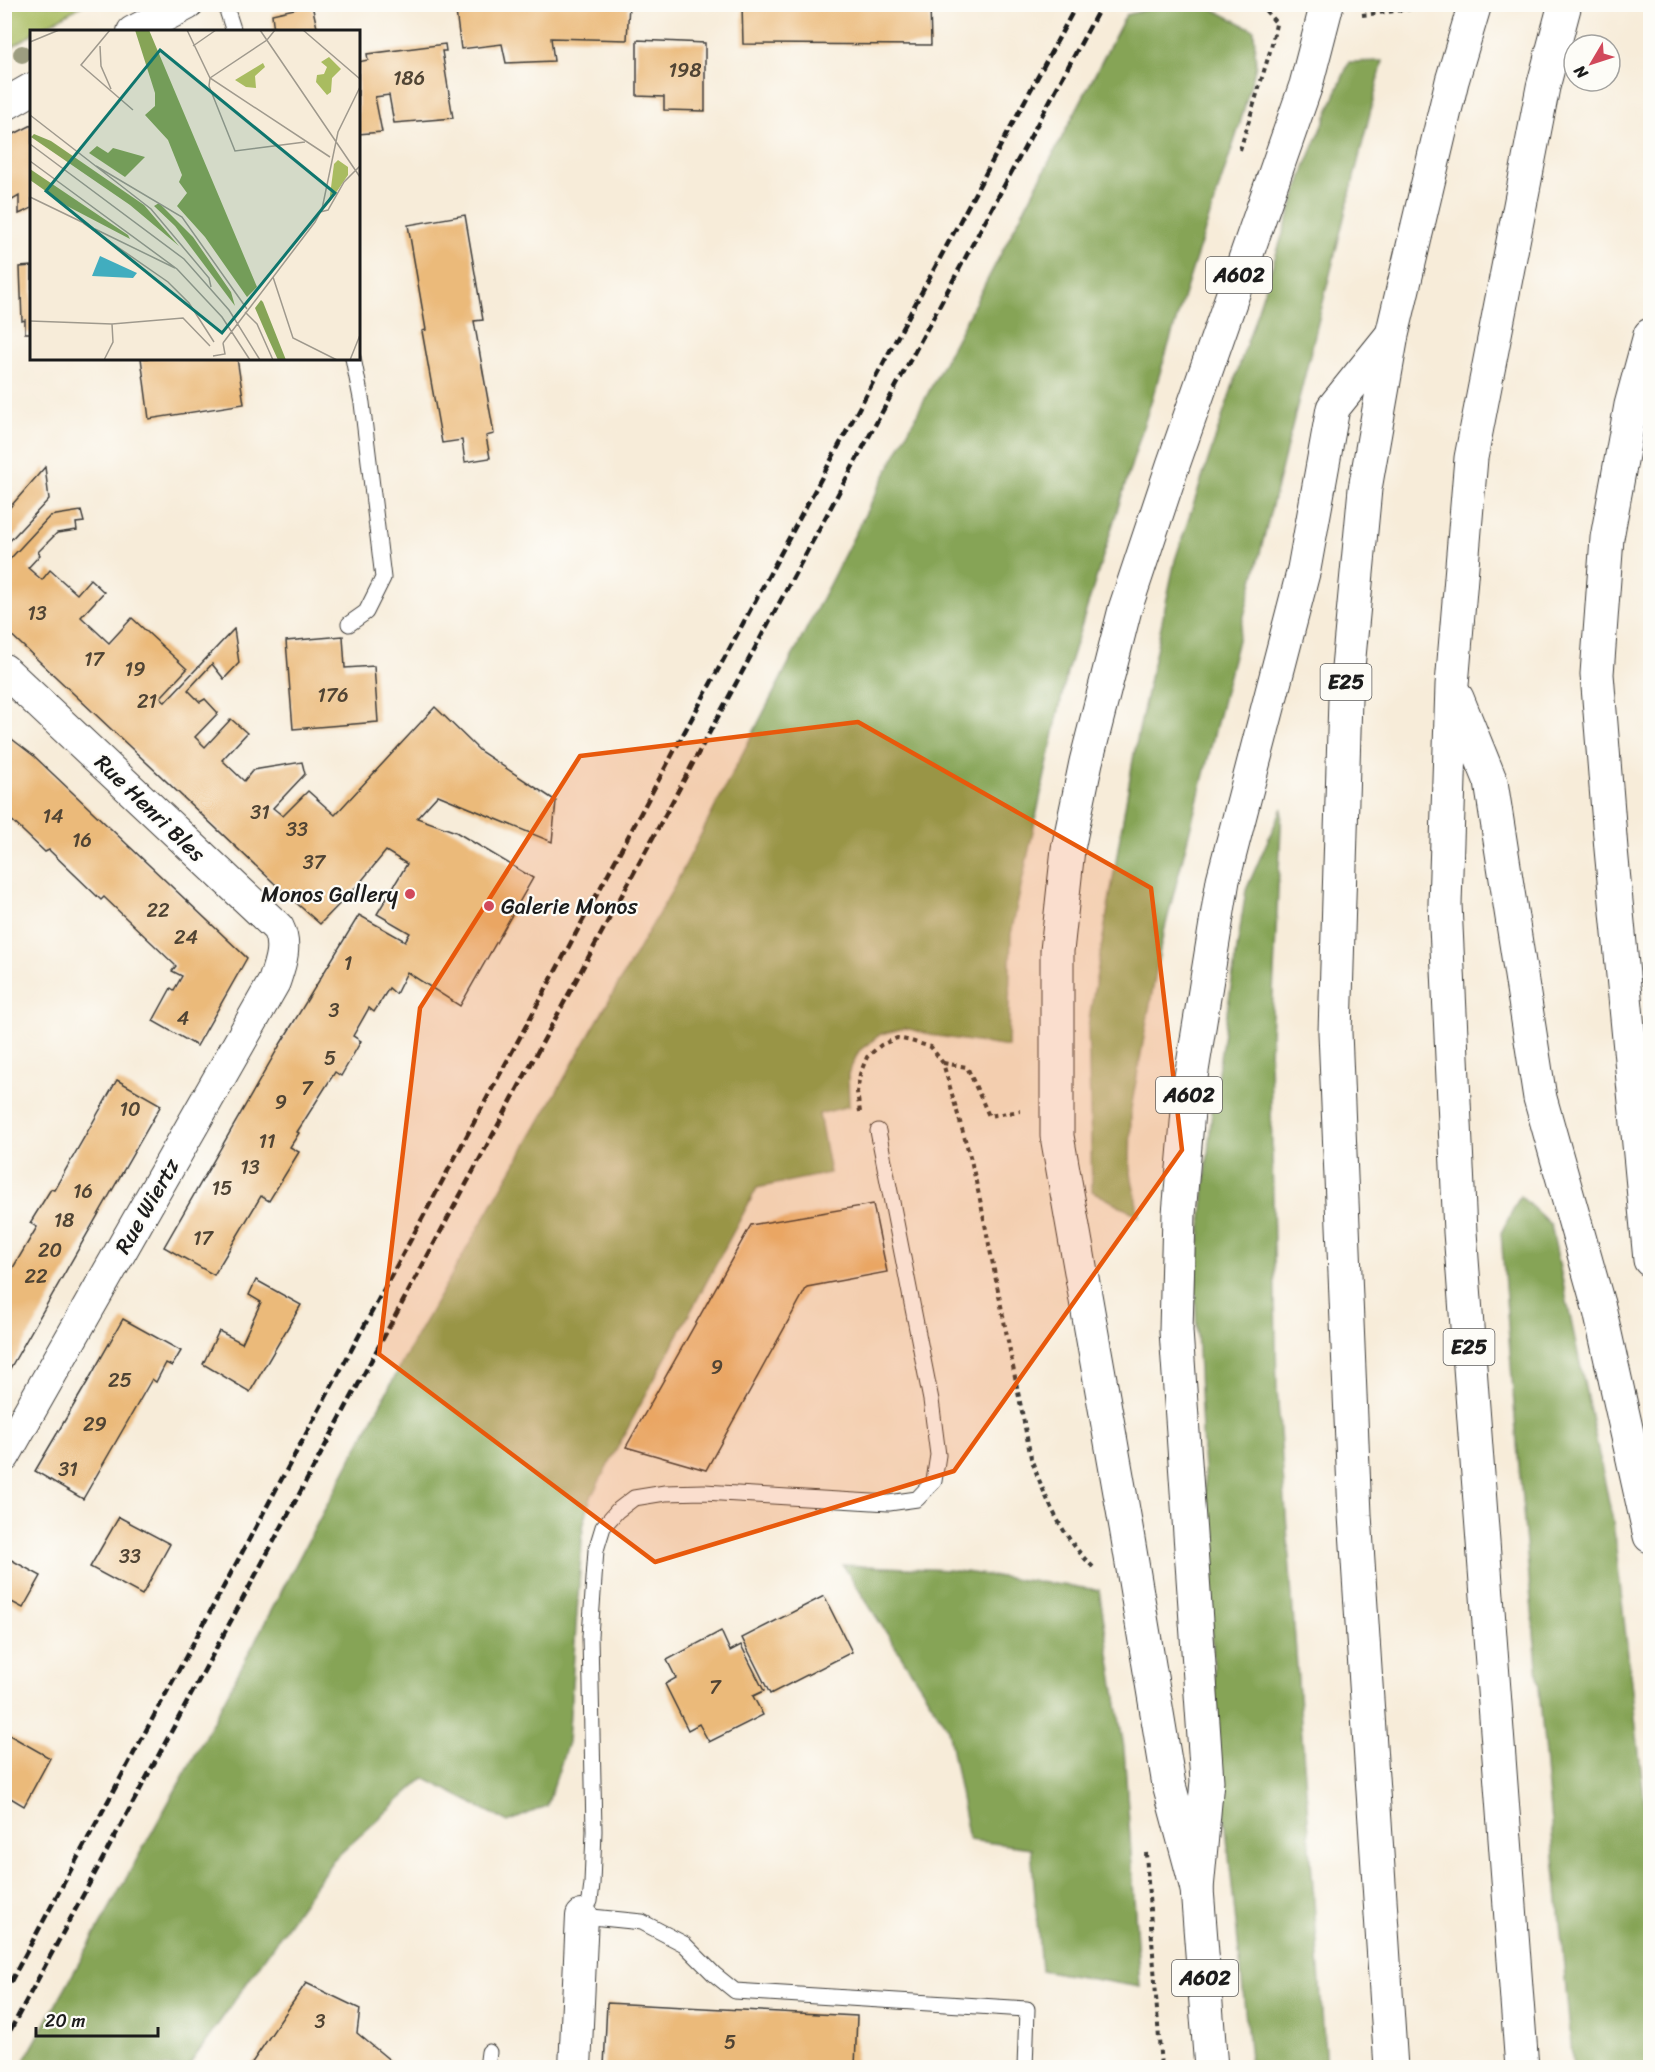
<svg xmlns="http://www.w3.org/2000/svg" width="1655" height="2072" font-family="Sriracha,sans-serif">
	<style>
		.green { fill: #a9bc60; stroke: #626c3e; stroke-width: 1.5 }
		.forest { fill: #86a456; stroke: #516039; stroke-width: 1.5 }
		.building { fill: #ebba7a }
		.lines { fill: none; stroke-linecap: round; stroke-linejoin: round }
		.service-casing { stroke: #3d3b38; stroke-width: 17 }
		.minor-casing { stroke: #3d3b38; stroke-width: 34 }
		.motorway-casing { stroke: #3d3b38; stroke-width: 35 }
		.path { stroke: #3d3b38; stroke-width: 4; stroke-dasharray: 4.5 4.5; stroke-linecap: butt }
		.service { stroke: #fff; stroke-width: 15 }
		.minor { stroke: #fff; stroke-width: 32 }
		.motorway { stroke: #fff; stroke-width: 33 }
		.rail { stroke: #1c1c1c; stroke-width: 4.5; stroke-dasharray: 9 4.5; stroke-linecap: butt }
		.tree { fill: #9d9d80 }
		.marked { fill: #e8590c; fill-opacity: 0.2; stroke: #e8590c; stroke-width: 4.5; stroke-linejoin: round }
		.poi-dot { fill: #d1495b; stroke: #fdfcf7; stroke-width: 2 }
		.labels { text-anchor: middle; dominant-baseline: central; stroke-width: 4.5; stroke-linejoin: round; paint-order: stroke }
		.number-label { font-size: 20px; fill: #504434 }
		.shield { fill: #fdfcf7; stroke: #605f5e; stroke-width: 1.5 }
		.shield-label { font-size: 21px; font-weight: bold; fill: #1c1c1c }
		.street-label { font-size: 22px; fill: #1c1c1c; stroke: #fdfcf7 }
		.poi-label { font-size: 22px; fill: #1c1c1c; stroke: #fdfcf7; text-anchor: end }
		.inset-road { fill: none; stroke: #9f998d; stroke-width: 1.5 }
		.view { fill: #0f766e; fill-opacity: 0.15; stroke: #0f766e; stroke-width: 3 }
		.inset-edge { fill: none; stroke: #1c1c1c; stroke-width: 3 }
	</style>
	<rect width="100%" height="100%" fill="#fdfcf7"/>
	<filter id="ink" filterUnits="userSpaceOnUse"><feTurbulence type="fractalNoise" baseFrequency=".0167" numOctaves="2"/><feDisplacementMap in="SourceGraphic" scale="12" xChannelSelector="R" yChannelSelector="G"/><feConvolveMatrix kernelMatrix="1 2 1 2 8 2 1 2 1" color-interpolation-filters="sRGB"/></filter>
	<filter id="wash" filterUnits="userSpaceOnUse"><feTurbulence type="fractalNoise" baseFrequency=".008" numOctaves="4" result="noise"/><feDisplacementMap in="SourceGraphic" scale="24" xChannelSelector="R" yChannelSelector="G"/><feGaussianBlur stdDeviation="1.35" result="paint"/><feColorMatrix in="noise" values="0 0 0 0 0 0 0 0 0 0 0 0 0 0 0 0 0 1.4 0 .05"/><feComposite in="paint" operator="in"/></filter>
	<g filter="url(#wash)">
		<rect width="100%" height="100%" fill="#f7ecd9"/>
		<path class="green" d="M4,5l1,-1 78,1 -46,26 -5,1 -1,3 -26,16z"/>
		<g class="forest">
			<path d="M1164,5h41l49,25 2,36 -17,61 -47,143 -125,402 -56,262 -3,113 -71,-11 -32,-8 -24,6 -22,17 -11,23 1,32 -30,8 11,59 -73,15 -166,309 -8,30 -15,215 -21,64 -39,16 -84,-44 -91,82 -145,207h-167l175,-314 217,-411 261,-455 221,-431 231,-441z"/>
			<path d="M1383,61l-85,342 -137,541 -30,165 -1,59 9,48 -47,-25 -4,-165 46,-272 41,-194 130,-393 44,-105z"/>
			<path d="M1282,808l-12,248 7,334 49,677 -75,1 -33,-317 -23,-459 17,-182 34,-220z"/>
			<path d="M1520,1196l31,29 62,296 35,312 2,37v197h-77l-56,-623 -16,-211z"/>
			<path d="M843,1565l106,5 150,20 25,158 16,239 -99,-17 -10,-122 -62,-8 -21,-111z"/>
		</g>
		<g id="blocks">
			<g class="building">
				<path d="M455,4h174l-2,36 -76,-2 3,23 -48,2 -4,-19 -41,5z"/>
				<path d="M742,4h188l1,41 -188,-1z"/>
				<path d="M312,5l6,27h-44l-2,-18z"/>
				<path d="M637,40l68,3v68l-41,-1v-13l-27,-1z"/>
				<path d="M445,44l1,7h-4l11,67 -59,5 -5,-28 -14,2 7,35 -24,2v-72l10,-2 -1,-6z"/>
				<path d="M32,125v83l-13,6v-18l-15,9v-66z"/>
				<path d="M465,215l18,105 -9,1 20,113 -8,2 4,22 -25,4 -3,-22 -20,3 -20,-112 4,-1 -18,-105z"/>
				<path d="M32,266v67h-7v-13l-3,1 -2,-54z"/>
				<path d="M141,358h96l7,46 -95,15z"/>
				<path d="M45,467l4,32 -45,48v-33z"/>
				<path d="M81,511l3,11 -8,1 1,7 -20,3 -19,19 2,3 -12,13 14,12 8,-10 27,24 13,-15 14,13 -23,25 28,26 23,-25 55,51 -26,28 4,5 69,-73 5,34 -15,16 -12,-15 -24,26 12,12 5,-3 13,14 -23,24 10,10 26,-28 16,14 -25,27 22,21 9,-11 49,-8 3,12 -32,34 10,8 25,-25 27,24 100,-108 45,44 76,50 -4,41 -114,-47 -21,23 39,14 77,46 -73,128 -53,-34 -11,22 -7,-6 -15,24 -5,-4 -16,28 8,5 -20,35 -6,-4 -38,60 2,1 -9,14 9,5 -30,49 -8,-5 -47,79 -50,-28 117,-204 78,-128 46,26 5,-8 -33,-19 30,-50 -21,-13 -27,33 -39,40 -46,-41 -270,-255v-74l6,5 40,-43z"/>
				<path d="M343,636l2,32 29,-2 4,56 -85,7 -7,-88z"/>
				<path d="M4,733l30,23 213,202 -50,88 -44,-25 18,-33 3,2 8,-14 -10,-5 4,-5 -72,-69 -3,3 -52,-50 -4,2 -41,-39z"/>
				<path d="M117,1080l44,25 -157,274v-96l33,-56 -7,-4 21,-34 3,1z"/>
				<path d="M873,1204l14,68 -80,15 -101,183 -80,-23 125,-222z"/>
				<path d="M256,1280l45,25 -51,87 -47,-28 16,-33 23,12 19,-41 -12,-7z"/>
				<path d="M123,1319l58,32 -9,15 -6,-3 -10,19 -4,-3 -69,120 -48,-28 53,-90z"/>
				<path d="M119,1517l51,27 -28,51 -52,-28z"/>
				<path d="M4,1556l37,20 -18,32 -15,-8 -4,7z"/>
				<path d="M824,1596l28,56 -82,42 -28,-56z"/>
				<path d="M721,1631l9,20 11,-6 23,46 -11,5 10,19 -54,27 -10,-18 -11,6 -23,-46 11,-6 -9,-18z"/>
				<path d="M4,1732l46,26 -26,48 -20,-12z"/>
				<path d="M306,1983l54,26 -3,24 41,34h-149z"/>
				<path d="M607,2003l250,13 -2,51h-251z"/>
			</g>
		</g>
	</g>
	<g filter="url(#ink)">
		<use href="#blocks" fill-opacity="0" stroke="#3d3b38" stroke-width="1.5"/>
		<g class="lines">
			<defs>
				<g id="service">
					<path d="M225,4l9,28"/>
					<path d="M349,624l17,-12 17,-34 -21,-175 -9,-45"/>
					<path d="M878,1131l53,269 7,55 -4,26 -17,18 -28,4 -185,-11 -39,1 -31,5 -17,13 -14,16 -7,23 -6,86 4,195 -2,53 -2,17 -8,15 60,6 42,22 30,30 21,17 292,18 -2,59"/>
					<path d="M487,2068l2,-16"/>
				</g>
				<g id="minor">
					<path d="M133,32l54,-28"/>
					<path d="M4,105l28,-16"/>
					<path d="M4,670l274,258c9,18 2,36 -4,54l-270,474"/>
					<path d="M575,2068l7,-152"/>
				</g>
				<g id="motorway">
					<path d="M1650,335l-19,70 -24,133 -10,136 14,175 39,411"/>
					<path d="M1457,698l34,84 49,316 60,213 50,225"/>
					<path d="M1197,1889l-28,-104 -43,-258 -69,-391v-185l11,-102 18,-87 39,-153 48,-144 133,-380 21,-81"/>
					<path d="M1211,2068l-14,-179 10,-108 -31,-450 3,-117 12,-137 32,-197 81,-311 29,-161 58,-72"/>
					<path d="M1391,2068l-36,-553 -20,-483 10,-333 20,-210 27,-154 60,-254 23,-77"/>
					<path d="M1522,2068l-62,-836 -15,-328 7,-219 19,-227 72,-371 22,-83"/>
				</g>
			</defs>
			<use href="#service" class="service-casing"/>
			<use href="#minor" class="minor-casing"/>
			<use href="#motorway" class="motorway-casing"/>
			<g class="path">
				<path d="M1260,4l17,20"/>
				<path d="M1362,15l73,-9"/>
				<path d="M1240,150l31,-102 5,-24"/>
				<path d="M943,1063l24,4 22,49 31,-5"/>
				<path d="M860,1112l-3,-20 3,-18 7,-17 14,-12 16,-7 14,3 20,6 12,16 28,97 10,44 50,254c14,40 31,79 62,109"/>
				<path d="M1146,1853l15,215"/>
			</g>
			<use href="#service" class="service"/>
			<use href="#minor" class="minor"/>
			<use href="#motorway" class="motorway"/>
			<g class="rail">
				<path d="M4,1994l1073,-1990"/>
				<path d="M4,2042l1098,-2038"/>
			</g>
		</g>
		<circle class="tree" cx="22" cy="54" r="9"/>
	</g>
	<path class="marked" d="M858,722l293,166 31,262 -228,321 -299,91 -276,-208 41,-346 160,-252z"/>
	<g class="poi-dot">
		<circle cx="410" cy="894" r="6"/>
		<circle cx="489" cy="906" r="6"/>
	</g>
	<g class="labels">
		<g class="number-label">
			<text x="685" y="70">198</text>
			<text x="409" y="78">186</text>
			<text x="37" y="613">13</text>
			<text x="94" y="659">17</text>
			<text x="135" y="669">19</text>
			<text x="333" y="695">176</text>
			<text x="147" y="701">21</text>
			<text x="260" y="812">31</text>
			<text x="53" y="816">14</text>
			<text x="297" y="829">33</text>
			<text x="82" y="840">16</text>
			<text x="314" y="862">37</text>
			<text x="158" y="910">22</text>
			<text x="186" y="937">24</text>
			<text x="348" y="963">1</text>
			<text x="334" y="1010">3</text>
			<text x="183" y="1018">4</text>
			<text x="330" y="1058">5</text>
			<text x="307" y="1088">7</text>
			<text x="281" y="1102">9</text>
			<text x="130" y="1109">10</text>
			<text x="267" y="1141">11</text>
			<text x="250" y="1167">13</text>
			<text x="222" y="1188">15</text>
			<text x="83" y="1191">16</text>
			<text x="64" y="1220">18</text>
			<text x="203" y="1238">17</text>
			<text x="50" y="1250">20</text>
			<text x="36" y="1276">22</text>
			<text x="717" y="1367">9</text>
			<text x="120" y="1380">25</text>
			<text x="95" y="1424">29</text>
			<text x="68" y="1469">31</text>
			<text x="130" y="1556">33</text>
			<text x="715" y="1687">7</text>
			<text x="320" y="2021">3</text>
			<text x="730" y="2042">5</text>
		</g>
		<g class="shield">
			<rect x="1206" y="257" width="66" height="36" rx="4.5"/>
			<rect x="1320.5" y="664" width="51" height="36" rx="4.5"/>
			<rect x="1156" y="1077" width="66" height="36" rx="4.5"/>
			<rect x="1443.5" y="1329" width="51" height="36" rx="4.5"/>
			<rect x="1172" y="1960" width="66" height="36" rx="4.5"/>
		</g>
		<g class="shield-label">
			<text x="1239" y="275">A602</text>
			<text x="1346" y="682">E25</text>
			<text x="1189" y="1095">A602</text>
			<text x="1469" y="1347">E25</text>
			<text x="1205" y="1978">A602</text>
		</g>
		<g class="street-label">
			<text transform="translate(150 808) rotate(44)">Rue Henri Bles</text>
			<text transform="translate(147 1206) rotate(-60)">Rue Wiertz</text>
		</g>
		<g class="poi-label">
			<text x="398" y="894">Monos Gallery</text>
			<text x="501" y="906" text-anchor="start">Galerie Monos</text>
		</g>
	</g>
	<g transform="translate(30 30)">
		<rect width="330" height="330" fill="#f7ecd9"/>
		<path d="M299,27l12,12 -9,9 -1,14 -4,3 -11,-13 1,-7 7,-1 3,-7 -6,-5zM233,33l2,4 -10,9 1,12 -10,-1 -11,-7zM308,130l10,7v8l-19,28 5,-39z" fill="#a9bc60"/>
		<path d="M105,0h14l108,257 -10,10 -42,-60 -28,-31 10,-13 -8,-11 3,-7 -14,-35 -23,-25 10,-9v-13zM4,104l17,7 93,64 35,41 -49,-41 -99,-68zM67,116l11,7 5,-5 32,9 -20,20 -36,-24zM0,139l98,66 2,4 -63,-33 -37,-26zM129,173l34,34 38,55 4,14 -60,-80 -21,-20zM231,270l2,2 23,58h-8l-10,-22 -13,-30z" fill="#86a456"/>
		<path d="M70,226l37,17 -4,5 -41,-2z" fill="#41adbf"/>
		<path class="inset-road" d="M80,0l-29,35 52,45M157,0l23,48 120,79M230,0l100,147M273,0l57,49M0,12l29,-12M70,16l1,20 10,23M163,16l23,-16M180,48l-1,8 26,65 70,-9M180,48l57,-38 8,-10M0,85l121,94 58,69 2,9M0,114l154,115 45,51 31,50M0,131l147,108 45,48 28,43M66,136l86,51 65,92M0,167l56,27M290,182l8,-2 16,-28 16,-16M53,193l85,59 21,21 25,39M65,199l80,39M243,247l20,61 44,22M215,282l12,12 16,36M0,291l82,3 71,-6 27,28M193,313l92,-121 7,-13 16,-77 22,-45M183,326l12,-2 -2,-11M74,330l9,-18 -1,-18M320,330l10,-25"/>
		<path class="view" d="M130,20l175,143 -113,140 -176,-142z"/>
		<rect width="330" height="330" class="inset-edge"/>
	</g>
	<rect width="1655" height="2072" fill="none" stroke="#fdfcf7" stroke-width="24"/>
	<g transform="translate(1592 63) rotate(231)"><circle r="28" fill="#fdfcf7" stroke="#a3a29f" stroke-width="1.5"/>
	<path d="M0-4.5L10 22L0 15L-10 22Z" fill="#d1495b"/>
	<text y="-9" font-size="16" font-weight="bold" text-anchor="middle" fill="#1c1c1c">N</text>
	</g>
	<path d="M36 2027v9h122v-9" fill="none" stroke="#1c1c1c" stroke-width="3"/>
	<text x="45" y="2027" font-size="18" fill="#1c1c1c" stroke="#fdfcf7" stroke-width="4.5" paint-order="stroke">20 m</text>
</svg>
